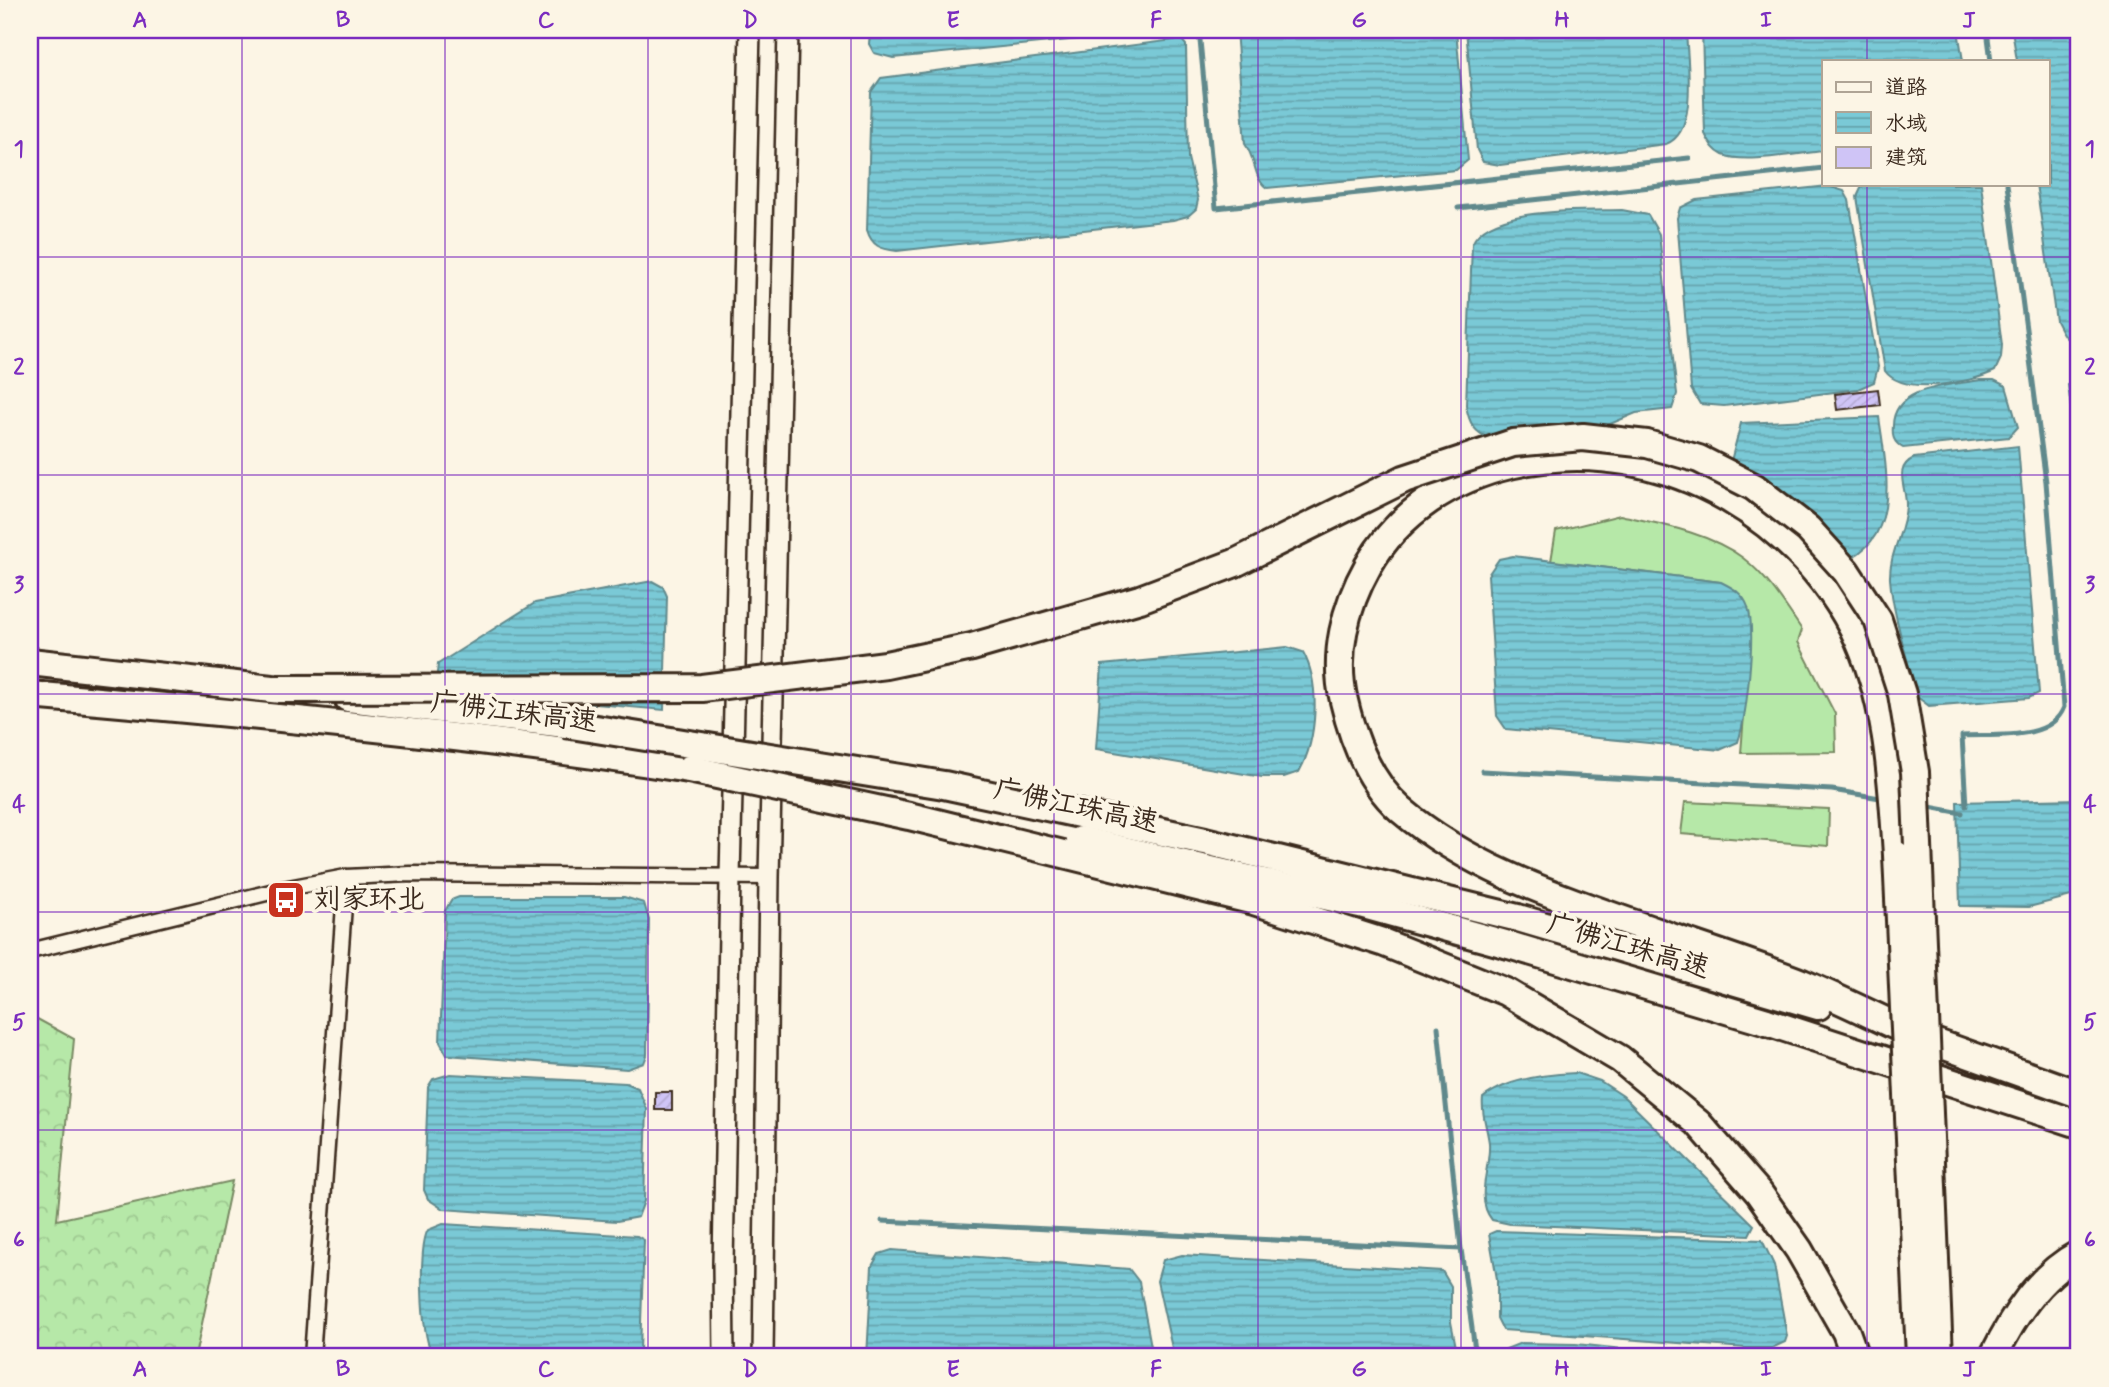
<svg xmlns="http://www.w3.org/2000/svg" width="2109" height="1387" font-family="Mynerve,'LXGW WenKai TC',sans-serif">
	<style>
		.forest { fill: url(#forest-crowns); stroke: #788963; stroke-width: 2 }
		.garden { fill: #b6e8a8; stroke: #788963; stroke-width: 2 }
		.water { fill: url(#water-rules); stroke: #61898c; stroke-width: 2 }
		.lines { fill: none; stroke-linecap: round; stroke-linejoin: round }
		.stream { stroke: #61898c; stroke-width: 5 }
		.building { fill: url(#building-hatch); stroke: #3b2a1e; stroke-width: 2 }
		.minor-casing { stroke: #3b2a1e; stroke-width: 19 }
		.secondary-casing { stroke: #3b2a1e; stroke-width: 24 }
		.motorway-casing { stroke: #3b2a1e; stroke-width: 32 }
		.minor { stroke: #fcf5e5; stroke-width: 14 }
		.secondary { stroke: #fcf5e5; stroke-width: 19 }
		.motorway { stroke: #fcf5e5; stroke-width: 26 }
		.motorway-bridge-casing { stroke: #3b2a1e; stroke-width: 32; stroke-linecap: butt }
		.motorway-bridge { stroke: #fcf5e5; stroke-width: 26 }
		.grid { fill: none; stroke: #7b2cbf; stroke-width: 2; stroke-opacity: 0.55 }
		.labels { text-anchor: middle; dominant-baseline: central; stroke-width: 7; stroke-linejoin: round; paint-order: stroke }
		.street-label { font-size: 28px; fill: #3b2a1e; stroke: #fcf5e5 }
		.poi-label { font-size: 28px; fill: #3b2a1e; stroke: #fcf5e5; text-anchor: start }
		.neatline { fill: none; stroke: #7b2cbf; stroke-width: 2.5 }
		.grid-label { font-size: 23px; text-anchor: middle; font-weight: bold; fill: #7b2cbf }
	</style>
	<defs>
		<pattern id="forest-crowns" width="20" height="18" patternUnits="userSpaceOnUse" patternTransform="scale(1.75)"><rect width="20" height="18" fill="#b6e8a8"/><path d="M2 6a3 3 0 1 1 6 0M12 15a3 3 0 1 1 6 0" fill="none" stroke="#9dc790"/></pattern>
		<pattern id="water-rules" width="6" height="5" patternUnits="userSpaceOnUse" patternTransform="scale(1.75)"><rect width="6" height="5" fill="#7ac9d6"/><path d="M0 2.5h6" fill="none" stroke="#65a3ad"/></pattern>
		<pattern id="building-hatch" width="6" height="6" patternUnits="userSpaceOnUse" patternTransform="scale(1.75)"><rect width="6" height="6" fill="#cfc4f6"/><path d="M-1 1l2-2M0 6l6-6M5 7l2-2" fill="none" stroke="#b3a9d2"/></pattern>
	</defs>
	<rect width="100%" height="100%" fill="#fcf5e5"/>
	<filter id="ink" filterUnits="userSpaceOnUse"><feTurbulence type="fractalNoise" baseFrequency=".0143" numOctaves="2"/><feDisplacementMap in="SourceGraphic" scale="14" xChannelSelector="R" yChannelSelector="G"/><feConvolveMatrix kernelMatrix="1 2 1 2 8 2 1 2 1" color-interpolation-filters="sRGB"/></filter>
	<g filter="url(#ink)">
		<path class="forest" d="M30,1015l44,24 -17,181 175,-39 -37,176h-165z"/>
		<g class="garden">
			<path d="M1620,515c40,9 90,18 123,43 25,19 42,47 59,72l-4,12 37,72 1,38 -95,1 10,-126 -31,-45 -169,-21 5,-30z"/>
			<path d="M1685,802l144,7 -1,37 -147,-12z"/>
		</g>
		<g class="water">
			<path d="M870,30h297l-274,28 -19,-5 -5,-9z"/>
			<path d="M1236,30h220l12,130 -12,10 -189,18c-13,-8 -11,-29 -22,-44z"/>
			<path d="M1466,30h220c1,30 13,103 -20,114l-166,21 -17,-3 -6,-12z"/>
			<path d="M1702,30h256l5,31h-139v90c-25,2 -80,13 -101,4 -10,-5 -13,-12 -18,-21z"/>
			<path d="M2012,30h67v313c-14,0 -17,-11 -23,-22l-20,-137h12v-123h-31z"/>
			<path d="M1181,39l5,6 2,113 10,42 -2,9 -8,7 -15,4 -276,31c-17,-2 -25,-5 -30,-21l4,-138 10,-14z"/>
			<path d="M1863,184h118l21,161 -1,13 -6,13c-24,12 -92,25 -110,0l-28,-174z"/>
			<path d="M1828,186l16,5 5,9 29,167 -4,15 -16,7 -134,17 -24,-2 -9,-15 -14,-171 3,-10 16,-8z"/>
			<path d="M1622,210l26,5 11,19 18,160 -5,15 -36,4 -40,17 -104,10c-18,-8 -23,-16 -26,-35l6,-161c15,-38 114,-33 150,-34z"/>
			<path d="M2079,366v103l-11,-84z"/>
			<path d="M1980,380h14l12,6 12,41 -9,10 -106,11c-10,-6 -11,-12 -10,-23 1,-40 58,-39 87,-45z"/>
			<path d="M1879,417c7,51 24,122 -37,145l-116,-82 15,-57z"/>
			<path d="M2018,446l21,247 -10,5 -100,8 -13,-10c-8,-37 -23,-80 -26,-117 -1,-26 15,-48 16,-74 0,-19 -13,-37 8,-47z"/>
			<path d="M1513,556l208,26c12,6 22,11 27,25 8,25 -1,108 -10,135l-18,8 -214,-21 -9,-13 -9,-141 11,-16z"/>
			<path d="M652,581l11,6 4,9 -3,114 -229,-20 3,-26 97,-61z"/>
			<path d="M1287,647l16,5c18,33 14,88 -4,120l-15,5h-22l-166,-28 6,-84z"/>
			<path d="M2079,799v95l-50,13 -69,-1 -3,-104z"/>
			<path d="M459,897h165l20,6 5,17 -2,135 -3,8 -17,6 -180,-14 -7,-13 5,-131 6,-11z"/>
			<path d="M1576,1073l24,8 23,15 131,129 -5,10 -239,-11 -18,-4c-18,-22 -1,-53 -3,-77 -2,-16 -8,-29 -6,-45 24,-19 63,-24 93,-25z"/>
			<path d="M450,1074l176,9 12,5 9,21 -3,92 -6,16 -21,4 -174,-12 -15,-10 -4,-9 4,-103 5,-8z"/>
			<path d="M443,1224l194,12 7,4 -4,110 -4,5 -18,2 -168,-1 -19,-6c-10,-15 -13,-105 -3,-120z"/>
			<path d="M1496,1231l266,9 12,25 13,71 -2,6 -13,6h-26l-243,-18 -6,-12v-39l-8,-45z"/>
			<path d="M892,1250l237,19 10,13 14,75h-286l5,-91 7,-12z"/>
			<path d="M1182,1255l260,16 9,15v36l7,35h-284l-17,-76 6,-21z"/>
			<path d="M1521,1343l55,1 122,13h-195l3,-8z"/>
		</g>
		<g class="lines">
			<g class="stream">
				<path d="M1199,30l17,178 473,-50"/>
				<path d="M1987,30l4,31"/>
				<path d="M1458,208l366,-40"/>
				<path d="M1482,771l350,19 54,9"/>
				<path d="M1924,806l38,7"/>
				<path d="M1966,806l-4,-70c31,-2 89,6 102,-29l-18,-225 -39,-298"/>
				<path d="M1438,1027l23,222 15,108"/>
				<path d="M882,1221l579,28"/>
			</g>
		</g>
		<g class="building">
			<path d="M1878,389l2,16 -43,5 -2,-16z"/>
			<rect x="655" y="1092" width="17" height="18"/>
		</g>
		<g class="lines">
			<defs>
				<g id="minor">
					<path d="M30,951l253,-62 63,-12 64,-3 359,3"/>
					<path d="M312,1357l34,-480"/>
				</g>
				<g id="secondary">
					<path d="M724,1357l-1,-93 7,-387 20,-847"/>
					<path d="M763,1357l6,-480 19,-847"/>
				</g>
				<g id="motorway">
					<path d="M30,662l269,30"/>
					<path d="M30,695c220,19 441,40 659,74"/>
					<path d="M348,698l217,26"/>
					<path d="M1897,855c-5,-77 -9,-157 -44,-227 -34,-66 -93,-119 -162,-148 -109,-47 -261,-23 -323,86 -23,41 -35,89 -24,135 9,39 26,82 57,109 79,67 181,94 276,129 42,14 84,28 125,44 38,16 76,35 113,52"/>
					<path d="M1518,918l300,88"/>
					<path d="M1509,945l258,77 312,102"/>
					<path d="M1906,1032l173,62"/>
					<path d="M1993,1357c20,-40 45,-81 86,-103"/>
				</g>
			</defs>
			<use href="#minor" class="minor-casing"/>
			<use href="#secondary" class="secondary-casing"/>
			<use href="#motorway" class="motorway-casing"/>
			<use href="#minor" class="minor"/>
			<use href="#secondary" class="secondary"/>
			<use href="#motorway" class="motorway"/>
			<defs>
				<g id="motorway-bridge">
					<path d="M277,689l425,-1 184,-23 86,-18 168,-48 95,-36 169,-84 109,-36 70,-6 64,7 52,15 55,28 54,42 38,42 32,49 24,74 13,78 24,585"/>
					<path d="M565,724l379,61 261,56 313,77"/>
					<path d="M689,769l220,47 345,85 128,41 124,50 114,67 78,64 61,70 40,57 47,82 9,25"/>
					<path d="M1080,840l280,64 149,41"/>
					<path d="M1897,855l23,502"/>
				</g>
			</defs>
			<use href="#motorway-bridge" class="motorway-bridge-casing"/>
			<use href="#motorway-bridge" class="motorway-bridge"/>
		</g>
	</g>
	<path class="grid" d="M242,30v1327M445,30v1327M648,30v1327M851,30v1327M1054,30v1327M1258,30v1327M1461,30v1327M1664,30v1327M1867,30v31M1867,184v1173M30,257h2049M30,475h2049M30,694h2049M30,912h2049M30,1130h2049"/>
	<defs>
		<symbol id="bus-square" viewBox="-11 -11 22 22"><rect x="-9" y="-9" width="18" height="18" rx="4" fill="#c8321e" stroke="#fcf5e5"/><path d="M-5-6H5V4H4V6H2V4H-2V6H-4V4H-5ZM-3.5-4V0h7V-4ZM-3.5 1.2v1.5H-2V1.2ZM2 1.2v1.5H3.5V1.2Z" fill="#fff"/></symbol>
	</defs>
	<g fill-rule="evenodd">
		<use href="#bus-square" x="264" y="878" width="44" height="44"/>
	</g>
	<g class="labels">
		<g class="street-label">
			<text transform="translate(514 713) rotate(7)">广佛江珠高速</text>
			<text transform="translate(1076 807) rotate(12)">广佛江珠高速</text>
			<text transform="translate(1628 947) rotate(16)">广佛江珠高速</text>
		</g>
		<g class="poi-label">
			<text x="313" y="900">刘家环北</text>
		</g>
	</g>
	<rect width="2109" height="1387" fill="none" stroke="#fcf5e5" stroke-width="77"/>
	<rect x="1822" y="60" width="228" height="126" fill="#fcf5e5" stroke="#afa495" stroke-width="2"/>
	<rect x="1836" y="82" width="35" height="10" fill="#fcf5e5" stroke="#afa495" stroke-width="2"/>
	<text x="1885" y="94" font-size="21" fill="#3b2a1e">道路</text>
	<rect x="1836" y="112" width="35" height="21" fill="url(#water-rules)" stroke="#afa495" stroke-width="2"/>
	<text x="1885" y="130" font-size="21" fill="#3b2a1e">水域</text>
	<rect x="1836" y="147" width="35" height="21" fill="#cfc4f6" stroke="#afa495" stroke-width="2"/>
	<text x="1885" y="164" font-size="21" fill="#3b2a1e">建筑</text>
	<rect x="38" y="38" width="2032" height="1310" class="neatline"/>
	<g class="grid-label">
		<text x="140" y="27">A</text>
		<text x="343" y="27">B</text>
		<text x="546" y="27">C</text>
		<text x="750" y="27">D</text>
		<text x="953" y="27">E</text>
		<text x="1156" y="27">F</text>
		<text x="1359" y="27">G</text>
		<text x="1562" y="27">H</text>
		<text x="1766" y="27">I</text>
		<text x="1969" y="27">J</text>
		<text x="19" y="156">1</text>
		<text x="2090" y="156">1</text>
		<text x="19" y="374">2</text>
		<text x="2090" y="374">2</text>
		<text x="19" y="592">3</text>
		<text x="2090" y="592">3</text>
		<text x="19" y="811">4</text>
		<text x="2090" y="811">4</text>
		<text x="19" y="1029">5</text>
		<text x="2090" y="1029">5</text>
		<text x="19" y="1247">6</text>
		<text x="2090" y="1247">6</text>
		<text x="140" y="1376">A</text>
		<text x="343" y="1376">B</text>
		<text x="546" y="1376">C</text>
		<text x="750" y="1376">D</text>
		<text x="953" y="1376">E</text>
		<text x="1156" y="1376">F</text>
		<text x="1359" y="1376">G</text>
		<text x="1562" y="1376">H</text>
		<text x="1766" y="1376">I</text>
		<text x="1969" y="1376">J</text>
	</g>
</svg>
